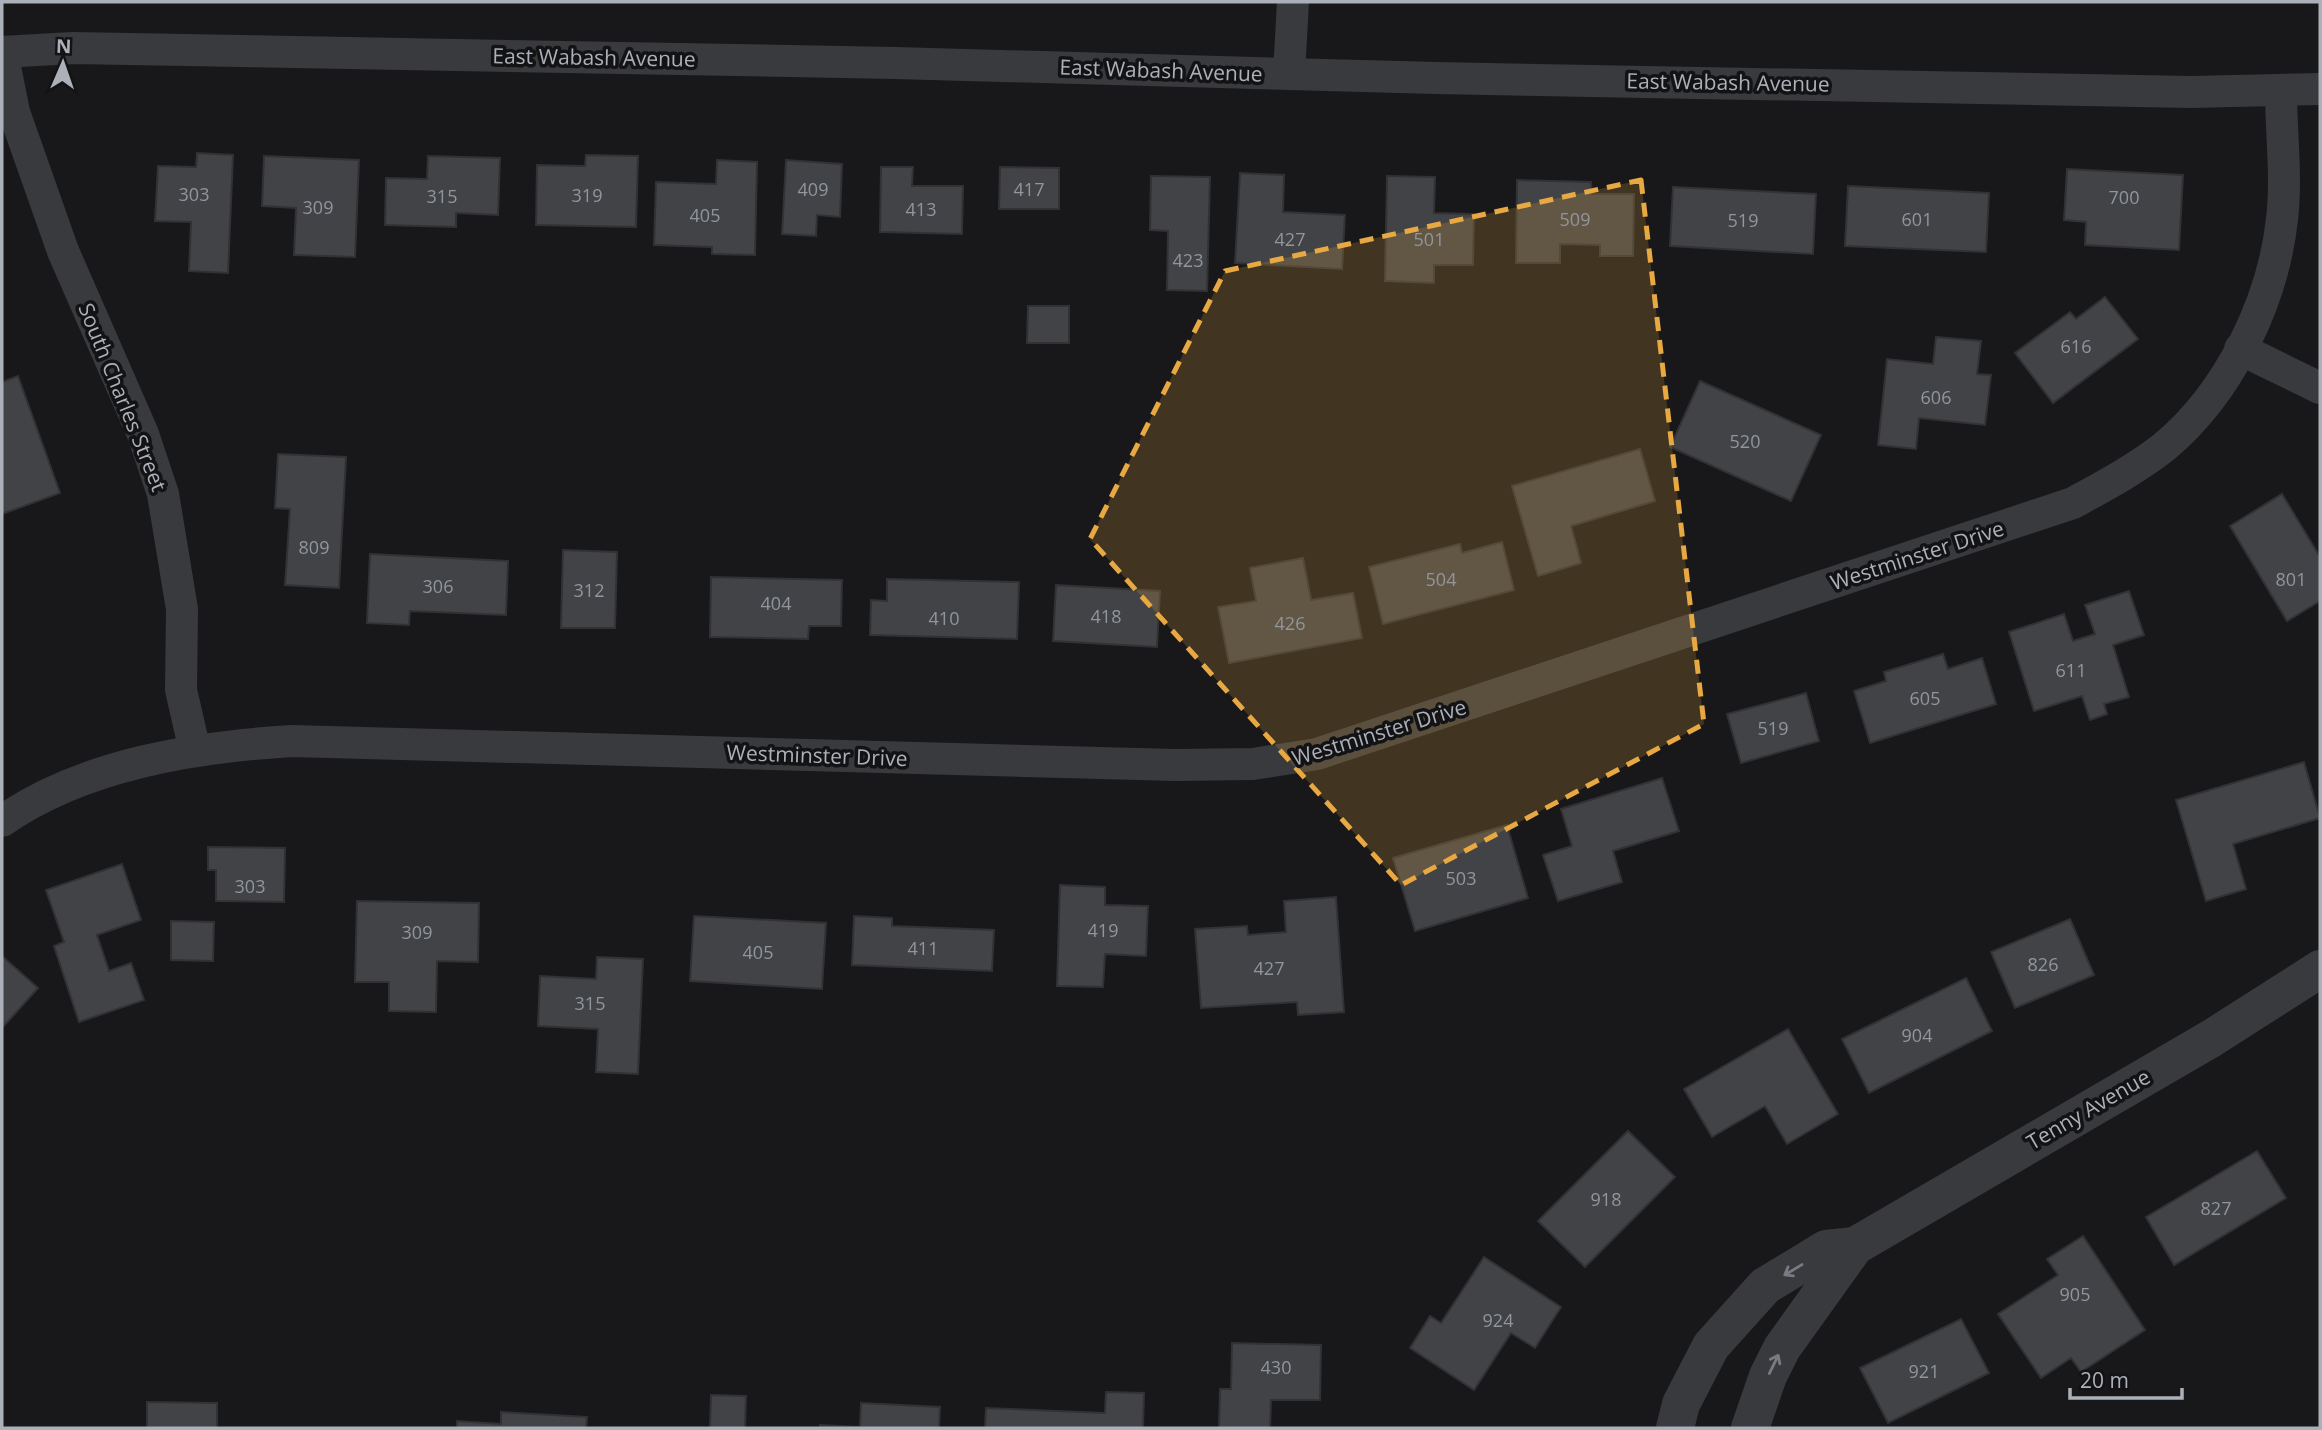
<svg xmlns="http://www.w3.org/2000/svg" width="2322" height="1430" font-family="'Open Sans',sans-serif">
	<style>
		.building { fill: #424346; stroke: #323235; stroke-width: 2 }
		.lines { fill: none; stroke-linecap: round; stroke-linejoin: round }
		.minor { stroke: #393a3e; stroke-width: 32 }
		.tertiary { stroke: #393a3e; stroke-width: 38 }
		.oneway { stroke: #787b82 }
		.marked { fill: #e8a842; fill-opacity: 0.2; stroke: #e8a842; stroke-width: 5; stroke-dasharray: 14 9; stroke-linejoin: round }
		.labels { text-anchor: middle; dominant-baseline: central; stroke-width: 7; stroke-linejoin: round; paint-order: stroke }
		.number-label { font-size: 18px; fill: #91959c }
		.street-label { font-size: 21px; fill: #abb0b9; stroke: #131315 }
	</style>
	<rect width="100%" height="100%" fill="#18181a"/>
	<g class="building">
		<path d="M197,153l36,2 -5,118 -39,-2 2,-49 -36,-1 3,-55 38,1z"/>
		<path d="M586,155l52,1 -2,71 -100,-2 1,-60 48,1z"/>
		<path d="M264,156l95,4 -4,97 -61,-2 2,-47 -34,-2z"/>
		<path d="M428,156l72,2 -2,57 -42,-2v14l-71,-2 1,-47 41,1z"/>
		<path d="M717,160l40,2 -2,93 -43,-1v-7l-58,-2 2,-63 60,2z"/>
		<path d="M786,160l56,4 -2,53 -23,-2 -1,21 -34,-2z"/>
		<path d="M881,167h32l-1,19h51l-1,48 -82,-2z"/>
		<path d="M1000,167l59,1v41h-60z"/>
		<path d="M2067,169l116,6 -4,75 -94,-5 1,-23 -22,-2z"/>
		<path d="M1240,173l44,2 -1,37 62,3 -3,54 -107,-6z"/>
		<path d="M1151,176l59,1 -3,114 -40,-1 1,-59 -18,-1z"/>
		<path d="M1387,176l48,1 -1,36 40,1 -1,51h-39v18l-49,-2z"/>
		<path d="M1517,180l74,2 1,12h42l-1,62h-33v-11l-40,-1v19h-44z"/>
		<path d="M1848,186l141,7 -3,59 -141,-6z"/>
		<path d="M1673,187l143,7 -3,60 -143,-8z"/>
		<path d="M2105,297l33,42 -85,64 -38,-50 55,-41 6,7z"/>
		<path d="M1028,306h41v37h-42z"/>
		<path d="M1936,337l45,4 -4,33 14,1 -6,50 -66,-7 -3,31 -38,-4 9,-86 46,5z"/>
		<path d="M18,376l42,117 -58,21v-132z"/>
		<path d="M1700,381l121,54 -30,66 -121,-54z"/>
		<path d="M1640,449l15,52 -84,25 10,37 -43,13 -26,-90z"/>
		<path d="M278,454l68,3 -7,131 -54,-3 5,-76 -15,-1z"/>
		<path d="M2282,494l38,63v44l-33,20 -57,-95z"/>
		<path d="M1502,542l12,48 -131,34 -14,-57 91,-23 2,9z"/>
		<path d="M563,550l54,2 -2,76h-54z"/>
		<path d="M370,554l138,7 -2,54 -96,-4 -1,14 -42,-2z"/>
		<path d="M1303,558l8,42 42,-7 9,45 -133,25 -11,-56 38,-6 -6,-33z"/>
		<path d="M711,577l131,3 -1,46h-32l-1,13 -98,-2z"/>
		<path d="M887,579l132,3 -2,57 -147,-4 1,-35 16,1z"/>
		<path d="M1056,585l104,6 -3,56 -104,-6z"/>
		<path d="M2129,591l15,44 -31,10 16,52 -25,7 3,10 -17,6 -8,-24 -48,15 -25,-79 55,-18 9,27 22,-7 -10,-29z"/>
		<path d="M1943,654l5,15 34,-11 14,46 -126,39 -16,-52 32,-10 -2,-9z"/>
		<path d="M1806,693l13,48 -78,22 -14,-49z"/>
		<path d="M2304,762l16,56 -87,26 13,45 -40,12 -30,-101z"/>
		<path d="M1662,778l17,53 -66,20 9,31 -64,19 -15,-46 29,-9 -11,-37z"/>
		<path d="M1507,825l21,73 -113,33 -22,-73z"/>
		<path d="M208,847l77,1 -1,54 -68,-1v-31h-8z"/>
		<path d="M122,864l19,56 -44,15 12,36 22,-8 13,37 -65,22 -25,-76 10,-4 -18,-52z"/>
		<path d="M1060,885l45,2v18l43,1 -2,50 -41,-2 -2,33 -46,-1z"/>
		<path d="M1336,897l8,115 -46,3 -1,-13 -96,6 -6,-79 52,-3 1,9 38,-3 -2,-31z"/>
		<path d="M357,901l122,2 -1,59 -41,-1 -1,51 -47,-1v-29h-34z"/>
		<path d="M694,916l132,7 -4,66 -132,-8z"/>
		<path d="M854,916l38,2v8l102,4 -2,41 -140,-6z"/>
		<path d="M2070,919l24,56 -79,33 -24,-56z"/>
		<path d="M171,921l43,1 -1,39 -42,-1z"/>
		<path d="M2,956l36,32 -36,40z"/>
		<path d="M597,957l46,2 -5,115 -42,-2 2,-43 -60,-3 2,-50 56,3z"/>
		<path d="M1966,978l26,53 -123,62 -27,-54z"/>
		<path d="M1788,1029l50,85 -51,30 -22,-38 -53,31 -28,-48z"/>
		<path d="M1628,1131l47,46 -90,90 -47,-46z"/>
		<path d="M2257,1151l29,47 -112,67 -28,-48z"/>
		<path d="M2083,1236l62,94 -64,42 -10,-14 -30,20 -43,-64 60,-39 -11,-16z"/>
		<path d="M1484,1257l77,50 -26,41 -24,-15 -37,57 -64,-42 20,-32 11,7z"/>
		<path d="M1961,1319l28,54 -101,50 -28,-55z"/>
		<path d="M1232,1343l89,2 -1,55h-49l-1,28h-51l1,-39h11z"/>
		<path d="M1106,1392l38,1 -1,35h-158l1,-20 119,5z"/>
		<path d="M711,1395l35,1 -1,32h-35z"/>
		<path d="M147,1402l70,1v25h-70z"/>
		<path d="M861,1403l79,4 -1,21h-119v-3l40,2z"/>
		<path d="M501,1412l86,5 -1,11h-129v-7l44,3z"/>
	</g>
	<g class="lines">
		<g class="minor">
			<path d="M2,52l71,-4 822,15 541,15 755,14 129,-3"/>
			<path d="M2,52l12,60 49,139 80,183 20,60 19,115 -1,81 14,61"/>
			<path d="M1289,73l4,-71"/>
			<path d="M2240,349l80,39"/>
			<path d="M2,821c82,-57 193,-74 290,-80l884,24 77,-1 64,-10 756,-251c31,-17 63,-34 91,-56 65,-54 109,-145 118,-228 5,-41 -1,-87 -1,-128"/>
		</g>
		<g class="tertiary">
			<path d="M1675,1428l6,-24 30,-58 54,-60 61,-37 29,-3"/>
			<path d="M1750,1428l18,-52 14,-28 73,-102 357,-208 108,-69"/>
		</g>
	</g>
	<defs><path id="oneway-shaft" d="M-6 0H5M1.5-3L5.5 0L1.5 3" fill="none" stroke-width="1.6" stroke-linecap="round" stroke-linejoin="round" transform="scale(1.75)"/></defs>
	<g class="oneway">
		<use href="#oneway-shaft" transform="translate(1793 1270) rotate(149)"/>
		<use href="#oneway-shaft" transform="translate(1774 1364) rotate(-64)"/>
	</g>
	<path class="marked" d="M1641,180l63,544 -303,161 -311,-346 135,-268z"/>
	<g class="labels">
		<g class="number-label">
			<text x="813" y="189">409</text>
			<text x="1029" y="189">417</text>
			<text x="194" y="194">303</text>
			<text x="587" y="195">319</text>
			<text x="442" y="196">315</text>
			<text x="2124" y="197">700</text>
			<text x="318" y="207">309</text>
			<text x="921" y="209">413</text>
			<text x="705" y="215">405</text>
			<text x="1575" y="219">509</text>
			<text x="1917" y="219">601</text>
			<text x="1743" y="220">519</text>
			<text x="1290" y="239">427</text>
			<text x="1429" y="239">501</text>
			<text x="1188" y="260">423</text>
			<text x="2076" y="346">616</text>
			<text x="1936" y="397">606</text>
			<text x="1745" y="441">520</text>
			<text x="314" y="547">809</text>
			<text x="1441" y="579">504</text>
			<text x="2291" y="579">801</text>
			<text x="438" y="586">306</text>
			<text x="589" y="590">312</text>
			<text x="776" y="603">404</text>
			<text x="1106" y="616">418</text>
			<text x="944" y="618">410</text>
			<text x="1290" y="623">426</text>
			<text x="2071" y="670">611</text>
			<text x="1925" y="698">605</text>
			<text x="1773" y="728">519</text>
			<text x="1461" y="878">503</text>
			<text x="250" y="886">303</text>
			<text x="1103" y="930">419</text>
			<text x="417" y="932">309</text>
			<text x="923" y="948">411</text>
			<text x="758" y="952">405</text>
			<text x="2043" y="964">826</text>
			<text x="1269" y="968">427</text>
			<text x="590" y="1003">315</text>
			<text x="1917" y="1035">904</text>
			<text x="1606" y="1199">918</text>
			<text x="2216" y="1208">827</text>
			<text x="2075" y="1294">905</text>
			<text x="1498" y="1320">924</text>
			<text x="1276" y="1367">430</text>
			<text x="1924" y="1371">921</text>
		</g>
		<g class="street-label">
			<text transform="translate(594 57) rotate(1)">East Wabash Avenue</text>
			<text transform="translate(1161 70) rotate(2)">East Wabash Avenue</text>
			<text transform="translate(1728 82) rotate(1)">East Wabash Avenue</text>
			<text transform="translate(123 397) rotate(68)">South Charles Street</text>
			<text transform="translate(1917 555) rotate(-18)">Westminster Drive</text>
			<text transform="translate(1379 732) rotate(-17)">Westminster Drive</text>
			<text transform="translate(817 755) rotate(2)">Westminster Drive</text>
			<text transform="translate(2088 1109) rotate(-30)">Tenny Avenue</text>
		</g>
	</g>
	<rect width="2322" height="1430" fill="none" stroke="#abb0b9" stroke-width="7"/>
	<g transform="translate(63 63) rotate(2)" stroke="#131315" stroke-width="5" paint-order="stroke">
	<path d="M0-5L12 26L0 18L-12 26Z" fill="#abb0b9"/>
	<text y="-10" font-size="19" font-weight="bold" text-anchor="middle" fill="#abb0b9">N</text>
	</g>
	<path d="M2070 1388v10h112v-10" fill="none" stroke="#abb0b9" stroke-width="3.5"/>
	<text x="2080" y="1388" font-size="21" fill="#abb0b9" stroke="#131315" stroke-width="5" paint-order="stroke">20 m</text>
</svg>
